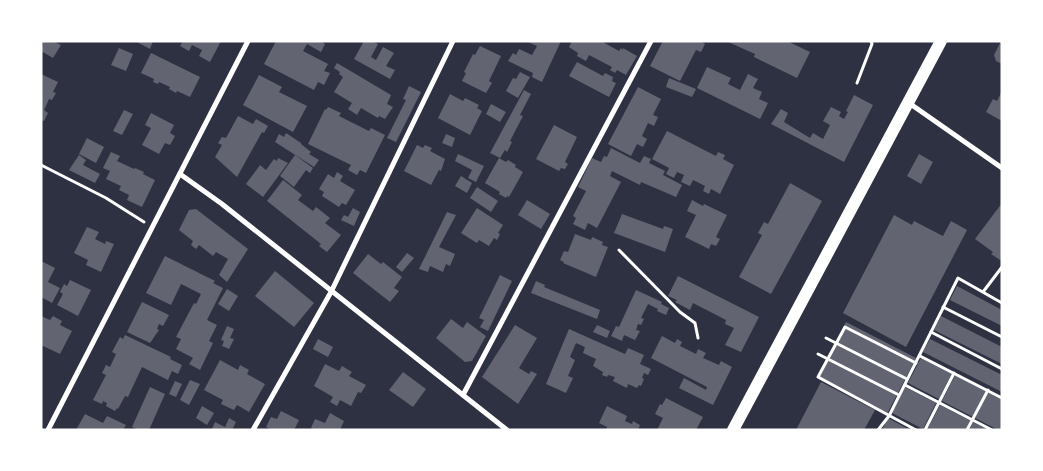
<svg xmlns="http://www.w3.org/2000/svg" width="1043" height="471" font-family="'PT Sans Narrow',sans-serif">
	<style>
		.building { fill: #626471 }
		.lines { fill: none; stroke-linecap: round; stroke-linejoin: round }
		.path { stroke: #fff; stroke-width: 3 }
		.minor { stroke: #fff; stroke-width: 5 }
		.primary { stroke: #fff; stroke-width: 12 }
	</style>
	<rect width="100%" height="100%" fill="#2d3142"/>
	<g class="building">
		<path d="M41,41h12l8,4 -8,13 -12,-7 2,-7z"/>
		<path d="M135,41h18l-3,8z"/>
		<path d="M183,41h38l-11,21 -11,-6 3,-6 -10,-5 -3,6 -9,-5z"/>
		<path d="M276,41h44l5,3 -4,8 -14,-8 -4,7 25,13 -4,7 6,2 -6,12 -6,-3 -4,8 -50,-26z"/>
		<path d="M364,41h8l6,3 -7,13 5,3 7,-13 11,6 -8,13 9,4 -5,9 -36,-20z"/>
		<path d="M526,41h35l-19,41 -10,-5 1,-4 -25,-12 5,-8 3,2 3,-6 13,6 5,-9z"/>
		<path d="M572,41h29l18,10 2,-3 2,2v-2l14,8 -11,19 -9,-5 -2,3 -5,-3 2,-3 -23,-12 -3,6 -9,-5 1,-3 -9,-6z"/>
		<path d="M663,41h37l5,3 -4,8 -5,-2 -16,31 -30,-15z"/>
		<path d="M726,41h61l23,11 -13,26 -43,-21 1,-3z"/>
		<path d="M1001,41h1v23l-6,-3 -2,-6z"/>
		<path d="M480,46l21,10 -12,25 3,2 -6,10 -24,-12 4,-8 -2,-1 9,-18 2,1z"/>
		<path d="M119,48l14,6 -7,17 -15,-6z"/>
		<path d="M151,53l49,24 -10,20 -13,-6 -1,2 -7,-4 1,-2 -11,-5 -1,2 -5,-2 1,-3 -13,-6z"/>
		<path d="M577,62l26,14 2,-3 8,4 -1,4 4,2 -7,14 -40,-21z"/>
		<path d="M337,63l54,32 -4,9 6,3 -8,12 -6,-3 -1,2 -17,-10 -4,7 -9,-6 4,-6 -18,-11 9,-15 -4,-3 1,-2 -6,-4z"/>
		<path d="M707,67l24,11 -3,6 12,6 8,-16 10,5 -5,9 9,4 -3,7 9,4 -8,16 -63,-31z"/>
		<path d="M520,72l10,5 -12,21 -12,-7 7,-13 3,1z"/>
		<path d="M41,74l17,8 -5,10 3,1 -4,7 -3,-1 -5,11 4,3 -4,8 -3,-1z"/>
		<path d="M259,75l23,12 -3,5 28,14 -14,26 -50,-27z"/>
		<path d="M669,78l27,11 -4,8 -26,-10z"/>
		<path d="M409,86l12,6 -25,50 -9,-4 19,-38 -3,-1z"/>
		<path d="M638,87l23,12 -8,16 5,2 -4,9 -6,-3 -6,13 5,3 -4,8 -6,-3 -6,12 -23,-12z"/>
		<path d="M524,90l7,4 -11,21 3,1 -13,25 2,1 -5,10 -2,-2 -5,8 -10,-5z"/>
		<path d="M1002,91v30l-16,-9 7,-13 4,2z"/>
		<path d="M450,94l13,7 2,-3 14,7 -2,3 5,3 -12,24 -32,-17z"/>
		<path d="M854,95l19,10 -29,57 -73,-38 10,-15 7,4 -4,9 26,16 3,-5 10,6 7,-14 -7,-4 8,-14 10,5 -2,4 5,3 4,-7 -2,-1z"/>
		<path d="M491,104l15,8 -6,10 -14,-8z"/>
		<path d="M328,107l13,6 -2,3 30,15 2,-3 14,7 -19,38 -6,-3 -3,5 -9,-5 3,-5 -43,-21 17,-35 1,1z"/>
		<path d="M124,110l9,4 -11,21 -9,-4z"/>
		<path d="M151,113l23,12 -4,8 5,3 -5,9 -5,-2 -6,11 -17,-9 9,-17 -6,-3z"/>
		<path d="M238,116l15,8 3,-5 12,7 -4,7 -2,-1 -25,45 -22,-20 7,-12 -4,-2 4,-6 4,1z"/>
		<path d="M554,125l23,12 -12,25 3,2 -3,5 -4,-1 -2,3 -23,-12z"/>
		<path d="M667,131l49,25 2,-4 7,3 -2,4 11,6 -14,29 -9,-5 -2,5 -6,-3 2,-5 -12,-6 -3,6 -9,-4 3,-7 -7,-3 -3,6 -8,-4 3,-6 -17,-9z"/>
		<path d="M286,133l15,10v1l10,8 -2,2 10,6 -5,7 -39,-25 4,-8 5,3z"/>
		<path d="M446,134l9,4 -3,9 -10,-4z"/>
		<path d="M87,138l17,9 -8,16 -17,-9z"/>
		<path d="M417,145l6,3 2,-3 7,3 -2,3 15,8 -4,12 -2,-1 -8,15 -27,-14z"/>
		<path d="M611,148l29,15 4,-7 7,3 -2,4 16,8 -2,4 19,10 -6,12 -35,-15 -1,3 -28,-14 -2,5 11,6 -24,46 -9,-5 -3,7 -12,-6 3,-6 -3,-2 13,-25 -8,-4 14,-29 9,4 3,-6 3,1z"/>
		<path d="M111,152l9,4 -3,5 17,8 1,-1 9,4 -1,2 12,6 -13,27 -15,-7 2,-5 -10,-5 2,-4 -15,-7 4,-8 -7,-3z"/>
		<path d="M458,154l26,12 -8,16 -8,-4 4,-8 -17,-9z"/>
		<path d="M919,154l14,8 -12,22 -14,-8z"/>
		<path d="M79,155l7,5 -3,5 17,9 -5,9 -26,-13z"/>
		<path d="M295,155l18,13 -3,5 -4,-3 -12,17 -14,-11z"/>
		<path d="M278,158l10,5 -25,34 -17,-13 14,-19 6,5 8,-11 3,2z"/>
		<path d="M499,158l7,4 2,-2 8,5 -1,2 8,5 -14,25 -2,-1 -1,2 -7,-4 1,-2 -15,-9z"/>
		<path d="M337,172l6,4 -3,5 15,9 -9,15 -4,-2 -3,4 -17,-11 2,-4 -5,-3 9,-15 6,4z"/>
		<path d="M461,176l11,7 -5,10 -12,-7z"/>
		<path d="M283,180l19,15 -4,5 15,11 3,-4 14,11 -5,5 16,12 -14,17 -8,-6 2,-2 -54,-43z"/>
		<path d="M790,183l32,18 -51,93 -32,-17 23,-42 -4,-2 6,-11 4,2z"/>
		<path d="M477,187l21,14 -7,11 -21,-14z"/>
		<path d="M527,200l23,14 -9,15 -23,-14z"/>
		<path d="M692,200l11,6 1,-2 23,11 -11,22 4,2 -4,7 -5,-2 -2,5 -24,-12 11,-22 -9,-4z"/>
		<path d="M1002,203v55l-2,2 -9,-6 2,-2 -18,-13z"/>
		<path d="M353,208l7,4 -6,14 -13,-6 3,-5 4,2z"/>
		<path d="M477,208l26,17 -5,8 2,1 -3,6 -3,-2 -5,8 -10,-6 -2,3 -16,-10z"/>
		<path d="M196,209l52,40 -21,33 -8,-7 9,-16 -12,-7 -3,4 -14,-11 -3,4 -5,-4 2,-4 -14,-11 10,-20z"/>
		<path d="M447,212l9,3 -17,32 16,7 -5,12 -4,-2 -3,8 -13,-6 -2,6 -9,-3z"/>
		<path d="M622,214l41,15 1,-3 9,3 -8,23 -51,-19z"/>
		<path d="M894,215l18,10 2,-4 29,15 8,-15 16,9 -61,117 -63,-34z"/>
		<path d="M87,227l12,5 -4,7 10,5 1,-3 8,3 -13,28 -15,-7 2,-5 -14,-7z"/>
		<path d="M575,234l16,6 1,-3 11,5 -1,3 6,2 -12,30 -33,-14 1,-1 -4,-2 4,-9 4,1z"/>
		<path d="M407,253l7,5 -12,14 -6,-5z"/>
		<path d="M368,254l13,10 2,-2 19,15 -8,11 5,3 -9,11 -37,-29z"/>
		<path d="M165,256l50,25 -2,2 10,5 -16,32 10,5 -8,16 4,2 -13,27 -11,-6 4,-6 -17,-9 5,-10 -5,-2 18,-34 2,1 5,-10 -20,-10 -10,21 -25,-12z"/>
		<path d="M41,261l14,7 -7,14 12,6 -8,15 -11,-6z"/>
		<path d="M275,271l39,32 -20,24 -39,-31z"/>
		<path d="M500,275l12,6 -24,50 -8,-4 4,-7 -5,-2z"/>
		<path d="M678,276l81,41 -18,35 -16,-7 9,-17 -9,-4 1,-4 -33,-17 -3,7 -15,-8 2,-2 -9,-4z"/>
		<path d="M70,280l21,10 -13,26 -21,-11 6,-11 -3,-2 4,-8 3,2z"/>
		<path d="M536,281l9,4 -1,2 56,23 -3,9 -66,-26z"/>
		<path d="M957,286l45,24v16l-52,-26z"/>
		<path d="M227,289l11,7 -9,15 -11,-7z"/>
		<path d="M636,290l26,12 -1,2 8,4 -3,7 -9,-4 1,-2 -10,-5 -7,14 3,1 -3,6 -3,-1 -2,6 4,1 -5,9 -11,-5 -2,6 -11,-5 5,-10 3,1z"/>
		<path d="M142,302l27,13 -6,11 -4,-2 -2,5 2,1 -9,13 -23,-11z"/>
		<path d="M41,316l9,4 3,-4 9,5 -2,4 12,6 -12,23 -19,-9z"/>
		<path d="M941,316l61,31v17l-68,-34z"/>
		<path d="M451,319l12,9 4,-6 19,14 -14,25 -7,1 -29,-24z"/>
		<path d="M846,322l70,36 -29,56 -70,-36z"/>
		<path d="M515,325l22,13 -18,30 10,6 2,-3 6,3 -19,30 -36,-27z"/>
		<path d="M597,325l13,6 -3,7 -14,-6z"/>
		<path d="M227,326l7,3 -4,9 4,1 -5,10 -7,-3 2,-5 -3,-1z"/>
		<path d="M569,329l56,25 3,-6 16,7 -4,9 11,5 -3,6 -4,-2 -2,5 2,1 -3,7 -2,-1 -2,3 -9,-4 -1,4 -14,-7 2,-4 -7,-2 -1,2 -5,-2 1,-3 -10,-6 3,-7 -13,-6 2,-6 -9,-4 -6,14 5,3 -7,16 5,2 -7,15 -20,-9z"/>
		<path d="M125,335l46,22 -1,2 12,6 -4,9 -6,-3 -4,9 -26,-13 -14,30 -3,-1 -7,13 -1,-1 -2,3 -9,-5 1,-3 -4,-2 -1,3 -9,-4 13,-25 -4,-2 4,-8 4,2 6,-13 -4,-2 8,-15 3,2z"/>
		<path d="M662,336l13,7 2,-4 5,3 -2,4 16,8 2,-5 8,4 -3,5 16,7 2,-4 11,6 -19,38 -34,-17 5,-10 22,12 1,-3 -56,-29z"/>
		<path d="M318,339l15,8 -5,10 -15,-8z"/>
		<path d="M930,339l72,36v17l-79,-40z"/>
		<path d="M921,358l31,15 -13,26 -31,-16z"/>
		<path d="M220,360l18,10 2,-5 9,5 -2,4 18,10 -16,28 -12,-7 -3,5 -13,-6 2,-4 -19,-10z"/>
		<path d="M325,364l14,7 3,-5 10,6 -3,4 17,9 -5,8 -3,-1 -7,14 -11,-6 -3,6 -7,-4 3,-5 -19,-11z"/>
		<path d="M403,372l23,17 -13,18 -24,-17z"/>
		<path d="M955,375l31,16 -13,26 -31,-16z"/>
		<path d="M190,380l10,4 -11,21 -9,-5z"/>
		<path d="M175,381l7,3 -6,13 -7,-3z"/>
		<path d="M821,382l54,28 -11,20h-68z"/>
		<path d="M150,387l15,7 -16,36h-10l-7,-3z"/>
		<path d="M905,387l31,16 -13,26 -31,-16z"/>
		<path d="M988,392l14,7v31h-4l-23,-12z"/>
		<path d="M666,398l37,19 -7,13h-39l6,-12 -8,-4 5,-10 2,1z"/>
		<path d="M940,405l31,16 -5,9h-39z"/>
		<path d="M202,406l12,7 -7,12 -11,-7z"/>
		<path d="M607,406l20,10 -2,5 7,3 1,-3 7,4 -2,5h-32l1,-3 -8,-4z"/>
		<path d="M281,411l18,9 -5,10h-22l-6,-3 5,-10 6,2z"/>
		<path d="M330,413l14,8 -4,9h-25l-4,-2 4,-9 10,4z"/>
		<path d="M85,414l18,9 4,-7 19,9 -3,5h-47z"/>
		<path d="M229,418l7,4 -4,8 -20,-1 3,-7 10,5z"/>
		<path d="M888,418l22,12h-28z"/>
		<path d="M973,422l15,8h-19z"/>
	</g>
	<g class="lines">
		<g class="path">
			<path d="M857,83l15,-39 -1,-3"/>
			<path d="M41,165l65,33 38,24"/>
			<path d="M619,250l61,62 15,11 3,15"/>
			<path d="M983,292l19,-25"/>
			<path d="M943,307l59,30"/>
			<path d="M931,332l71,37"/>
			<path d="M826,338l81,41"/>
			<path d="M818,354l81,41"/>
			<path d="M920,356l82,42"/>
			<path d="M916,363l-71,-36 -27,50 98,53"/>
			<path d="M905,385l87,45"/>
			<path d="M878,430l11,-14 69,-138 44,25"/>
			<path d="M925,430l29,-57"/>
			<path d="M967,430l21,-40"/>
		</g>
		<g class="minor">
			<path d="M909,103l93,65"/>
			<path d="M180,174l42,30 285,226"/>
			<path d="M463,395l188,-354"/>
			<path d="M48,430l200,-389"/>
			<path d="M253,430l78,-138 122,-251"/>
		</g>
		<path class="primary" d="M733,430l208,-389"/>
	</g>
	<rect width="1043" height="471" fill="none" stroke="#ffffff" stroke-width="85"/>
</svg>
